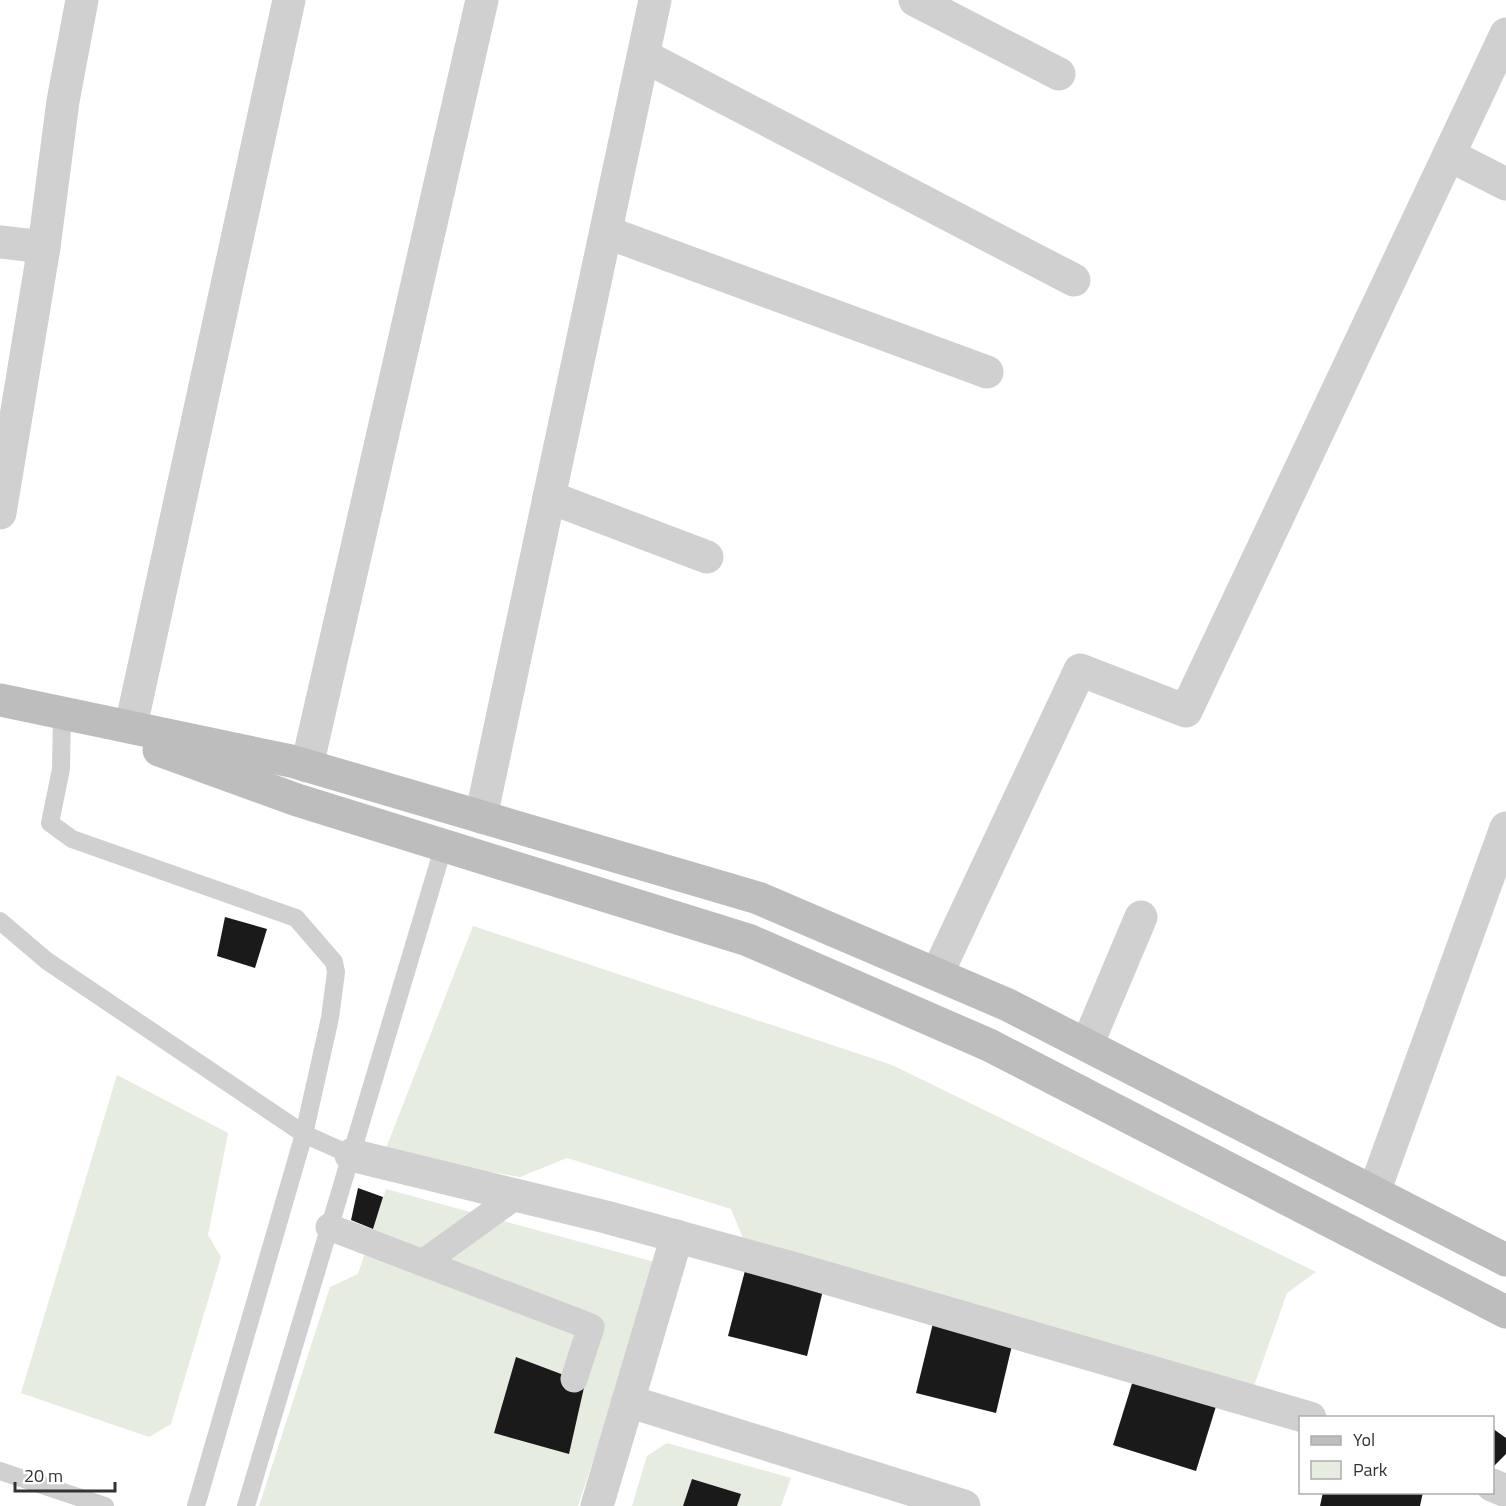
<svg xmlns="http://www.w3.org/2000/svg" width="1506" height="1506" font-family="'Titillium Web',sans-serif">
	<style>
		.green { fill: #e6ecdf }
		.building { fill: #1a1a1a }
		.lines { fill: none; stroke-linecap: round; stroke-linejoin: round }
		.service { stroke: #d0d0d0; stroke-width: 18 }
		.pedestrian { stroke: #d0d0d0; stroke-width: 27 }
		.minor { stroke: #d0d0d0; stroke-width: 33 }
		.secondary { stroke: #bdbdbd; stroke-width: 33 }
	</style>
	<rect width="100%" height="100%" fill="#fff"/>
	<g class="green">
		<path d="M473,926l419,139 424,207 -29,21 -33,93 -511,-148 -12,-29 -164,-51 -47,19 -136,-24z"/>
		<path d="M117,1075l111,58 -20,102 13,22 -50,167 -22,13 -128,-44z"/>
		<path d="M386,1189l272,74 -80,243h-319l71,-219 28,-13z"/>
		<path d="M667,1443l124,35 -10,28h-149l15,-50z"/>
	</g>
	<g class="building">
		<path d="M225,917l42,12 -12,39 -38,-12z"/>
		<path d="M358,1188l25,9 -10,32 -22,-9z"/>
		<path d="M747,1263l78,19 -18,74 -79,-20z"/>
		<path d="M934,1319l80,18 -18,76 -80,-20z"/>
		<path d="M516,1357l69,26 -16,71 -75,-21z"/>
		<path d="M1139,1361l83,26 -26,84 -83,-26z"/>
		<path d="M1492,1428l14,10v16l-14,14z"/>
		<path d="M692,1479l49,15 -4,12h-54z"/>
		<path d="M1323,1492h100l-3,14h-100z"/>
	</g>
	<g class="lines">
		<g class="service">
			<path d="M62,715l-1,54 -11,54 22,16 224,79 38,44 2,10 -6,46 -26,116 -108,372"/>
			<path d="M0,921l47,40 257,173 47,21"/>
			<path d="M0,1471l105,35"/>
			<path d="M246,1506l198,-661"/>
		</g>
		<g class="pedestrian">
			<path d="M329,1227l262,100 -17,52"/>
			<path d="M423,1263l94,-68"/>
		</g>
		<g class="minor">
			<path d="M915,0l144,74"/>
			<path d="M644,56l430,224"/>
			<path d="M1449,155l57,29"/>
			<path d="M606,232l381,140"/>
			<path d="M0,242l44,5"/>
			<path d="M549,497l158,60"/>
			<path d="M0,513l44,-266 19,-146 19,-101"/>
			<path d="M131,726l158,-726"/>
			<path d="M307,766l175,-766"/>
			<path d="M481,817l174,-817"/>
			<path d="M937,974l143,-304 106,41 320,-677"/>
			<path d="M1087,1045l54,-128"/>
			<path d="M351,1155l255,62 186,51 518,150"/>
			<path d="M1374,1192l132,-364"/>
			<path d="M628,1401l336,105"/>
			<path d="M1492,1485l14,6"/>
			<path d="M597,1506l80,-270"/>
		</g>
		<g class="secondary">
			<path d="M0,700l291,61 467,137 250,107 498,255"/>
			<path d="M159,750l138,50 451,140 241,105 517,267"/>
		</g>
	</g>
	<rect x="1299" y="1416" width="195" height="78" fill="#ffffff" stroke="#adadad" stroke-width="1.5"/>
	<rect x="1311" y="1436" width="30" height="9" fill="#bdbdbd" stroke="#adadad" stroke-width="1.5"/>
	<text x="1353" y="1446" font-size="18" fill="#333333">Yol</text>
	<rect x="1311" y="1461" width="30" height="18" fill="#e6ecdf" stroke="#adadad" stroke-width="1.5"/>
	<text x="1353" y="1476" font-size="18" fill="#333333">Park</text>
	<path d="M15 1482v9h100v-9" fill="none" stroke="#333333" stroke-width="3"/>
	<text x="24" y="1482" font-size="18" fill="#333333" stroke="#ffffff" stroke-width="4.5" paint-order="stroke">20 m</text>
</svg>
